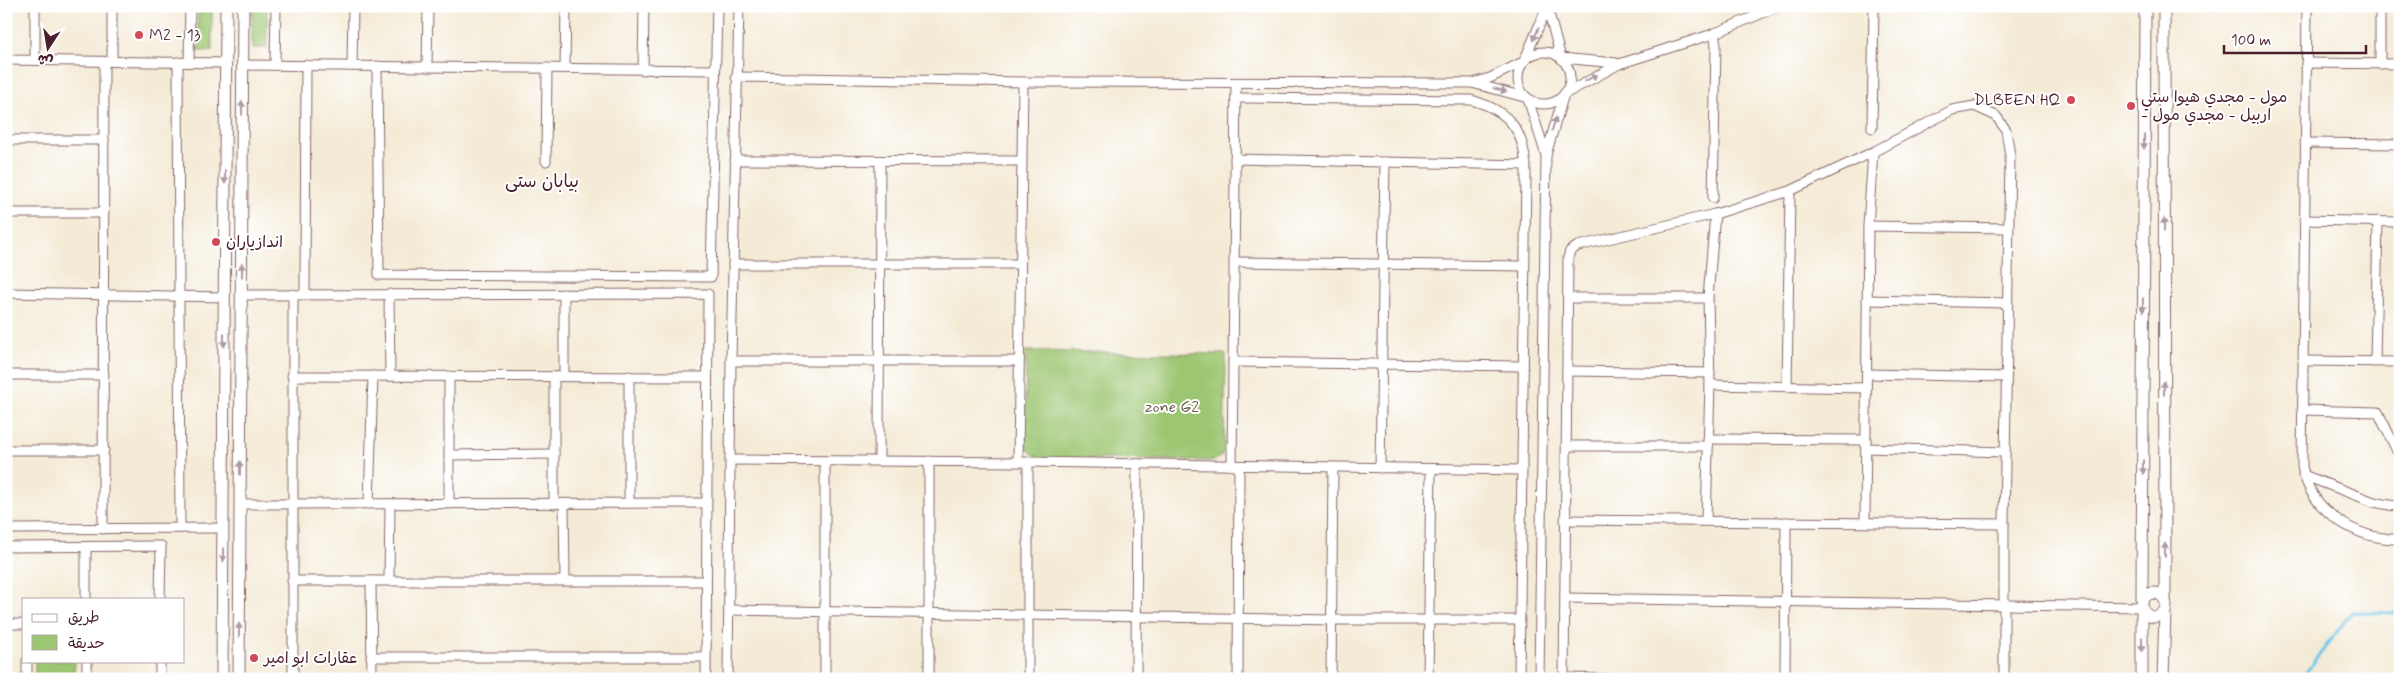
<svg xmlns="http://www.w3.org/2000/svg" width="2406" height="685" font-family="Mynerve,'Playpen Sans Arabic',sans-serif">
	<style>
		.green { fill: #9dc672; stroke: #74724e }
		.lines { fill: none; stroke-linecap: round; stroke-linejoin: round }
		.stream { stroke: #69c5e7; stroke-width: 3 }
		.minor-casing { stroke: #866667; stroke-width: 11 }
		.tertiary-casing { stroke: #866667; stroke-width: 13 }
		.minor { stroke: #fff; stroke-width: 9 }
		.tertiary { stroke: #fff; stroke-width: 11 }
		.oneway { fill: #ae9aa0 }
		.poi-dot { fill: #d1495b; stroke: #fff; stroke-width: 2 }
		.labels { text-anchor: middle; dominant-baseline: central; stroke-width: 4; stroke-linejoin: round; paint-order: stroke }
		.poi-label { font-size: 16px; fill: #4a1f2b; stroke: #fff; text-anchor: start }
		.park-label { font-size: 16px; fill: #675944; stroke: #fff }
		.neighbourhood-label { font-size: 18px; fill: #4a1f2b; stroke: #fff }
	</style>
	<rect width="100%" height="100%" fill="#fff"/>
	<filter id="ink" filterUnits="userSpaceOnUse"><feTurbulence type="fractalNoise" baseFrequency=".02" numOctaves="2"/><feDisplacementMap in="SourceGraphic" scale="10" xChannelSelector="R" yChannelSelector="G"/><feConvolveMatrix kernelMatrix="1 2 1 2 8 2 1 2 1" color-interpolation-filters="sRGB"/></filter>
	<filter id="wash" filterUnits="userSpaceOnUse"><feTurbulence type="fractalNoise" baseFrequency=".0096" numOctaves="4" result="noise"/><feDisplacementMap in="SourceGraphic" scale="20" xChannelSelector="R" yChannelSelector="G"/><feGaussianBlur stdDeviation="1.12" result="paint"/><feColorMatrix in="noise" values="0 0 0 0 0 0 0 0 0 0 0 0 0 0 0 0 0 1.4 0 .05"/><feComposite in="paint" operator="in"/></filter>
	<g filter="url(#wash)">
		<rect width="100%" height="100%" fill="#f4ebd7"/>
		<g class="green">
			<rect x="198" y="6" width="14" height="45"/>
			<rect x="252" y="6" width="15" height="42"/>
			<path d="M1026,351l200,3 -2,98 -4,5 -7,4 -170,-3c-9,-2 -17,-7 -18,-17z"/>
			<path d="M35,661h40l-1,18h-39z"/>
		</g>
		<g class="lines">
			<path class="stream" d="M2301,679l51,-67 48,1"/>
		</g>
	</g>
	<g filter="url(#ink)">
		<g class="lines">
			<defs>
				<g id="minor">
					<path d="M112,6v55"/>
					<path d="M1547,6l14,52 55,5"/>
					<path d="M2307,6l-5,460c8,45 54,74 98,73"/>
					<circle cx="1544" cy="78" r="26"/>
					<path d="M1525,59l22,-52"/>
					<path d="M6,60l220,3"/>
					<path d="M35,60v-54"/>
					<path d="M178,62l2,466"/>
					<path d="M189,62l1,-56"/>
					<path d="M2306,63l94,1"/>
					<path d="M2380,64v-58"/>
					<path d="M242,65l473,5"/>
					<path d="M275,65l1,-59"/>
					<path d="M352,66l1,-60"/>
					<path d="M377,66l2,209 332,2 6,-271"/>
					<path d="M427,67l1,-61"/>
					<path d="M565,68l1,-62"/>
					<path d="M643,70l1,-64"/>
					<path d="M736,77l287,5 449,1 56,15"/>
					<path d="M1473,83l17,-5 33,-16"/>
					<path d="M1565,94l54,-30 94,-30 66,-28"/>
					<path d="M1236,98l235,2c41,11 55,34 55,75l-7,504"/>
					<path d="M1528,99l18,56"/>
					<path d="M1872,128l2,-122"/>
					<path d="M6,140h98"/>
					<path d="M2305,143l95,1"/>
					<path d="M1235,159l291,6"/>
					<path d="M735,160l286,1"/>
					<path d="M546,161l1,-93"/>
					<path d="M1713,198l3,-153 -2,-12"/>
					<path d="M6,213h98"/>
					<path d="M2304,220l96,2"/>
					<path d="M1868,226l140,2"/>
					<path d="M1234,262l290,4"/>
					<path d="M733,264h287"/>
					<path d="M6,293l219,4"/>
					<path d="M305,294l1,-229"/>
					<path d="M389,294l1,82"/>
					<path d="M242,295l466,-1 -2,385"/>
					<path d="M1568,298h140"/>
					<path d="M1867,300l141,3"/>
					<path d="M731,361h288"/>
					<path d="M2304,361l96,1"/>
					<path d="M1233,362l289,4"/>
					<path d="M2375,362l3,-141"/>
					<path d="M1567,371l143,2"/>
					<path d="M1867,374l139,3"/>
					<path d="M6,375h98"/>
					<path d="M292,376l414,1"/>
					<path d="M564,376v-82"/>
					<path d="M629,376v127"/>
					<path d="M1710,385l156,3"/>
					<path d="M1787,387l3,-196"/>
					<path d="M2302,410l76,2 22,45"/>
					<path d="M1708,439l158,1"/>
					<path d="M1567,446h141"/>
					<path d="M1866,448l139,4"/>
					<path d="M6,450h98"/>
					<path d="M449,455l105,-1"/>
					<path d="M730,460l298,2 494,8"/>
					<path d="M879,461l1,-300"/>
					<path d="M929,461v218"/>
					<path d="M825,462v217"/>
					<path d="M1018,462l5,-380"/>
					<path d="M1232,466l4,-383"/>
					<path d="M1380,468l5,-306"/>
					<path d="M2303,475l71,27 26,5"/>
					<path d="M240,504l466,-1"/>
					<path d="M369,504l4,-128"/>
					<path d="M449,504v-128"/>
					<path d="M554,504v-128"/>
					<path d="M564,504l1,77"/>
					<path d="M1565,520l439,4"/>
					<path d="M1706,520l4,-135 -2,-87 7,-84"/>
					<path d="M1865,522l3,-296 5,-74"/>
					<path d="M6,529l217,-1"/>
					<path d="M103,529l1,-467"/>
					<path d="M6,547l155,-1 -1,53"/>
					<path d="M86,547v52"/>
					<path d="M292,581h414"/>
					<path d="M371,581l1,98"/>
					<path d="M389,581l1,-77"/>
					<path d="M1565,598l576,9"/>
					<path d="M729,610l603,10h187"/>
					<path d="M6,624h18"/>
					<path d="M371,657h335"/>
					<path d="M27,661v18"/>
					<path d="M87,661v18"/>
					<path d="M1564,678l62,1"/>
					<path d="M160,679v-18"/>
					<path d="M293,679v-385"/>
					<path d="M728,679l3,-318 8,-355"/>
					<path d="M1028,679v-217"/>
					<path d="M1136,679l1,-215"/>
					<path d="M1238,679l1,-213"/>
					<path d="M1331,679l2,-211"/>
					<path d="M1428,679l3,-210"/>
					<path d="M1539,679l7,-524 18,-61"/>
					<path d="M1564,679l4,-421 2,-7 8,-5 137,-32 75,-23 83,-39 79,-42 22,-4 22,10 10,14 4,25 -6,369v155"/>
					<path d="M1785,679l1,-157"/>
				</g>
				<g id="tertiary">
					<path d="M2164,6l1,593"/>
					<circle cx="2154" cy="605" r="12"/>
					<path d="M2142,599l3,-593"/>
					<path d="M222,679l4,-673"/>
					<path d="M239,679l4,-673"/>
					<path d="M2142,679v-69"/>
					<path d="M2163,679l2,-68"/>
				</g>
			</defs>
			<use href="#minor" class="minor-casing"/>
			<use href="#tertiary" class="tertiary-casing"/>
			<use href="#minor" class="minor"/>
			<use href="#tertiary" class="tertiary"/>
		</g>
		<defs><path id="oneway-solid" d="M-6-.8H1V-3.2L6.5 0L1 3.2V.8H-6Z" transform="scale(1.25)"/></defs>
		<g class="oneway">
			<use href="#oneway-solid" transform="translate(1536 34) rotate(112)"/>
			<use href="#oneway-solid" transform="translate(1591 78) rotate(-29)"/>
			<use href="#oneway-solid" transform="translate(1500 90) rotate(15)"/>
			<use href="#oneway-solid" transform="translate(242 108) rotate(-90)"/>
			<use href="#oneway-solid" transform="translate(1554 124) rotate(-73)"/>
			<use href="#oneway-solid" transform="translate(2144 142) rotate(90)"/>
			<use href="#oneway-solid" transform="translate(225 177) rotate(90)"/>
			<use href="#oneway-solid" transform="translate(2164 225) rotate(-90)"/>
			<use href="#oneway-solid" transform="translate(242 270) rotate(-90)"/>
			<use href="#oneway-solid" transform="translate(2143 305) rotate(90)"/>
			<use href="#oneway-solid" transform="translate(224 340) rotate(90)"/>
			<use href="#oneway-solid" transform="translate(2164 388) rotate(-90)"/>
			<use href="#oneway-solid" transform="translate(2143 467) rotate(90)"/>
			<use href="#oneway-solid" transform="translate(240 468) rotate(-90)"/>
			<use href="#oneway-solid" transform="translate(2165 550) rotate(-90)"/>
			<use href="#oneway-solid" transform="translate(223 555) rotate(90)"/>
			<use href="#oneway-solid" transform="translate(239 630) rotate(-90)"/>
			<use href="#oneway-solid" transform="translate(2142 644) rotate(90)"/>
		</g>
	</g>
	<g class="poi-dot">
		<circle cx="139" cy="35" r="5"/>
		<circle cx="2071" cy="100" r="5"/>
		<circle cx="2131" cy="106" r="5"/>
		<circle cx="216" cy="242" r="5"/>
		<circle cx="254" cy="658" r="5"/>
	</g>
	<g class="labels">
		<g class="poi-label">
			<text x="149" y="35">M2 - 13</text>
			<text x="2141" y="97">مول - مجدي هيوا ستي<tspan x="2141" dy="18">- اربيل - مجدي مول</tspan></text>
			<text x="2061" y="100" text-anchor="end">DLBEEN HQ</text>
			<text x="226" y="242">اندازياران</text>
			<text x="264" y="658">عقارات ابو امير</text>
		</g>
		<g class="park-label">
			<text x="1172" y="407">zone G2</text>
		</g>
		<g class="neighbourhood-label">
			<text x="542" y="182">بیابان ستی</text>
		</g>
	</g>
	<rect width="2406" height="685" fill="none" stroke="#fff" stroke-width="25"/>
	<rect x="22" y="598" width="162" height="65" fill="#ffffff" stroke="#b7a5aa"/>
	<rect x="32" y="614" width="25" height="8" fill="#ffffff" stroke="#b7a5aa"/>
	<text x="68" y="622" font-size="15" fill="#4a1f2b">طريق</text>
	<rect x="32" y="635" width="25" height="15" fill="#9dc672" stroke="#b7a5aa"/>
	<text x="68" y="648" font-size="15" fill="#4a1f2b">حديقة</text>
	<g transform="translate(48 48) rotate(192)" stroke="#ffffff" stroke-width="4" paint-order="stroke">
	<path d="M0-4L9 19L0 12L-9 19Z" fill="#4a1f2b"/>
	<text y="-8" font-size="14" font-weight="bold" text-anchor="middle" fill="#4a1f2b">ش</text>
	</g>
	<path d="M2224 45v8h142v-8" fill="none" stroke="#4a1f2b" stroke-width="2.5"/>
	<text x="2231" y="45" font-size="15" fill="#4a1f2b" stroke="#ffffff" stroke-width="4" paint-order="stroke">100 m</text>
</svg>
